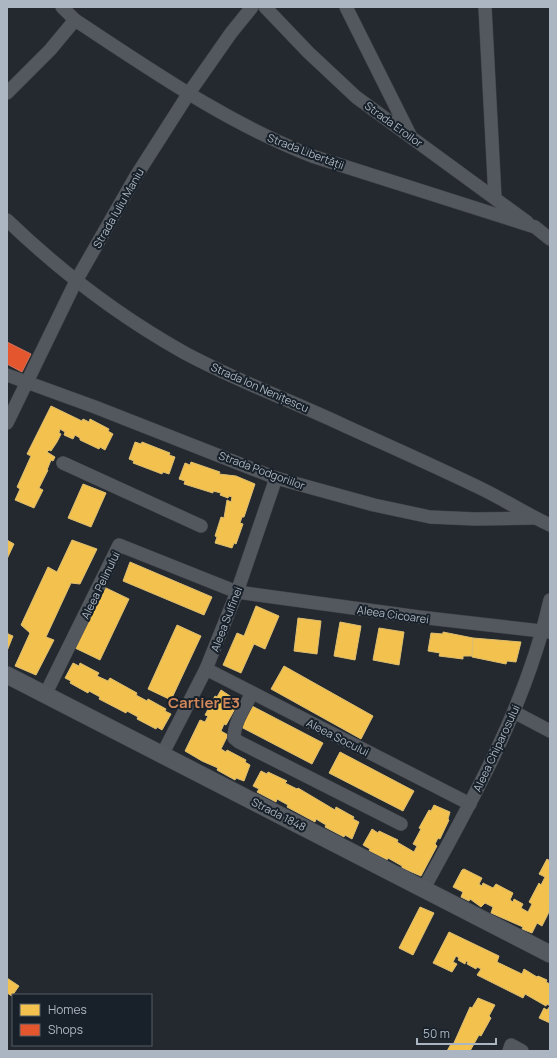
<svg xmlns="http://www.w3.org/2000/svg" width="557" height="1058" font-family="Manrope,sans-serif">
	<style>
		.homes { fill: #f2c14e; stroke: #ddbe71 }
		.shops { fill: #e4572e; stroke: #d3745a }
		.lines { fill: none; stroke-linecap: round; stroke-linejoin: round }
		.minor-casing { stroke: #404348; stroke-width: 14 }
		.major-casing { stroke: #41464c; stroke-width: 18 }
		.minor { stroke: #53585e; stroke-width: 13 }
		.major { stroke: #555a60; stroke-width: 17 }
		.labels { text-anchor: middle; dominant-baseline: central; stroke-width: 4; stroke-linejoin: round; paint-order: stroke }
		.street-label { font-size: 11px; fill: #acb6c2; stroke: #182029 }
		.district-label { font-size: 15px; font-weight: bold; fill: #cf865a; stroke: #182029 }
	</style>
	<rect width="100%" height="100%" fill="#24292f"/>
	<g class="homes">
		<path d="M51,406l31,15 1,-2 6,3 1,-3 19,10 -1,2 5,3 -8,16 -5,-3 -1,2 -19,-9v-2l-5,-3 -2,4 -9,-4 1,-3 -5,-3 -1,4 2,1 -4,8 -6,9 -2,-1 -2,2 8,5 -2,4 -2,-1 -4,10h1l-9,18 4,2 -9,18 -19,-8 5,-11 -3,-2 14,-31 -4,-2z"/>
		<path d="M135,442l6,2 1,-2 28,11 -1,2 6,2 -6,17 -6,-2 -1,2 -29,-11 1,-2 -5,-2z"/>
		<path d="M191,462l29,10 -1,2 17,2 19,8 -11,33h-2l-2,6 3,1 -7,20 -2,-1 -2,5 -17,-5 2,-6 -2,-1 6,-19 3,1 3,-18 4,2 1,-5 -3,-1 -1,2 -8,-3 1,-2 -8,-2v2l-29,-9 1,-3 -6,-2 6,-16 5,2z"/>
		<path d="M83,484l23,9 -15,34 -23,-9z"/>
		<path d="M7,540l7,4 -7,15z"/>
		<path d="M72,540l25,9 -17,35 -9,-1 -25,54 8,3 -18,35 -21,-9 15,-33 -9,-8 27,-58 9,5z"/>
		<path d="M130,562l82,35 -8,18 -81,-34z"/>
		<path d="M104,587l25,12 -29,61 -25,-12z"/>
		<path d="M256,606l23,10 -14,33 -11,-5 -13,29 -18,-8 14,-32 7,3z"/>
		<path d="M298,618l23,3 -4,33 -23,-3z"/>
		<path d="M340,622l21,4 -6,34 -21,-4z"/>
		<path d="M177,625l24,11 -30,64 -23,-11z"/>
		<path d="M379,628l25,4 -5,33 -26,-5z"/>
		<path d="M7,630l1,4 5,2 -6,15z"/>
		<path d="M443,632l30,6 -1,18h-9v3l-24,-3 1,-3 -12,-2 3,-18 12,1z"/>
		<path d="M473,638l48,4 -5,20 -9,-1 -1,3 -34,-7z"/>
		<path d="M73,663l6,3 1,-3 19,10 -2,3 11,5 2,-3 27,15 -1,2 11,6 1,-2 18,10 -1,2 6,3 -9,16 -5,-3 -1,2 -19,-10 1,-2 -11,-6 -1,2 -27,-14 1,-2 -11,-6 -1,2 -18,-10 1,-2 -6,-3z"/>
		<path d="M284,666l89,50 -12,23 -90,-50z"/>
		<path d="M221,690l15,10 -3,6 3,1 -10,18 -2,-1 -3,7 7,4 -7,14 5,3 1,-2 19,10 -1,2 5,3 -6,16 -8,-3 -1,2 -18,-10 1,-2 -16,-7 -17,-10 15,-31 5,2 3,-6 -3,-1 10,-19 2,1z"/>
		<path d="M252,706l71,37 -11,21 -71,-37z"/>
		<path d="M340,752l74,39 -11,20 -74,-38z"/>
		<path d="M261,771l6,3 1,-2 19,9 -2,2 12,6 1,-1 37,22 1,-3 18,10 -1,2 6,3 -7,17 -7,-4 -1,2 -19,-10 1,-2 -10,-6 -1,3 -28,-15 1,-2 -11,-6 -1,3 -19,-10 2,-3 -6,-3z"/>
		<path d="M434,805l16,7 -2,7 1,1 -9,19 -2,-1 -3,6 2,2 -16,30 -19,-8v-2l-14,-8 -1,2 -18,-9 1,-2 -7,-4 9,-16 6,4 1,-2 19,9 -1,2 17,10 3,-6 -4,-2 8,-15 -2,-1 10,-18 2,1z"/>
		<path d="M547,859l3,2v49l-8,16 -5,-3 -5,10 -10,-4 1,-2 -32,-14 2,-6 -8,-4 -4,4 -11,-8 -1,2 -8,-4 2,-5 -10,-5 9,-17 2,-1 18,9 -3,6 3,2 1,-3 10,5 3,-4 17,9 -3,7 3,2 1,-3 9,5 -2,4 7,4 4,-8 -3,-2 10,-19 2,2 4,-8 -6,-3z"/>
		<path d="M420,907l14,6 -21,42 -14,-7z"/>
		<path d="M449,932l50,24 -2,6 25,12 2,-5 13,8 1,-1 9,4 -1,2 4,2v39l-11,-5 5,-10 3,2 3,-4 -3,-2 -1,2 -21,-12 -2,4 -46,-23 4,-6 -4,-2 -1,2 -9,-5 1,-2 -2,-1 -1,3 -7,-4 1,-2 -3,-2 -3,6 4,2 -5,8 -19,-9z"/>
		<path d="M7,978l12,8 -7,10 -5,-3z"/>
		<path d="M478,998l17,7 -6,11 2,2 -10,18 -2,-1 -9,16h-23l4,-7 2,1 17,-38 2,1z"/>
	</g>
	<path class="shops" d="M7,342l24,12 -9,18 -15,-8z"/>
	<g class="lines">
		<defs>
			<g id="minor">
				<path d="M62,7l13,13c76,50 152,103 237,136l223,71 15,12"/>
				<path d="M265,7l43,45 48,45 171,125"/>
				<path d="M346,7l64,128"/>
				<path d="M485,7l10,191"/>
				<path d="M7,93l43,-43 25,-30"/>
				<path d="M7,220c53,51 112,96 176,132 51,28 107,48 160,73 48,22 96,43 143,66 22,11 42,24 64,34"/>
				<path d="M7,375l88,32 181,71 98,27 56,12 45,2 59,-1"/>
				<path d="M7,423l69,-142 60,-105 53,-83 42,-60 21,-26"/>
				<path d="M63,463l138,63"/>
				<path d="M206,669l264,135"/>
				<path d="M252,693c-7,14 -18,29 -18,45l5,4 162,82"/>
				<path d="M45,695l74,-150 118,47 182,25 131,15"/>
				<path d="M514,712l36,19"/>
				<path d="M162,755l44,-86 31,-77 39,-114"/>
				<path d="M424,888c51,-92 103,-185 126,-288"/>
				<path d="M509,1051l2,-6 11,6"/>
			</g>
			<path id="major" d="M7,675l543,279"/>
		</defs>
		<use href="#minor" class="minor-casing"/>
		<use href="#major" class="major-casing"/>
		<use href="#minor" class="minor"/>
		<use href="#major" class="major"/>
	</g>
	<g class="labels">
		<g class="street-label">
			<text transform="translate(394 124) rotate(36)">Strada Eroilor</text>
			<text transform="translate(306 151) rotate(21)">Strada Libertății</text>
			<text transform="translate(118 208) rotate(-60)">Strada Iuliu Maniu</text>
			<text transform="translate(260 387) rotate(24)">Strada Ion Nenițescu</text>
			<text transform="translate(262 470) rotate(20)">Strada Podgoriilor</text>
			<text transform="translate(100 585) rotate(-64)">Aleea Pelinului</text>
			<text transform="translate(393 614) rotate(8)">Aleea Cicoarei</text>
			<text transform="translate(226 619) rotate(-69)">Aleea Sulfinei</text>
			<text transform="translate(338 737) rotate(27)">Aleea Socului</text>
			<text transform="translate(496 748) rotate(-65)">Aleea Chiparosului</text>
			<text transform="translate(279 814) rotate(27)">Strada 1848</text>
		</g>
		<g class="district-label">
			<text x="204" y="702">Cartier E3</text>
		</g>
	</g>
	<rect width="557" height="1058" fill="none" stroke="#acb6c2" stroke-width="16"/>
	<rect x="12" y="994" width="140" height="52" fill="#182029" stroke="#535c66"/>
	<rect x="20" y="1004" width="20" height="12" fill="#f2c14e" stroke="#535c66"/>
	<text x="48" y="1014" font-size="12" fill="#acb6c2">Homes</text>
	<rect x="20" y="1024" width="20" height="12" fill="#e4572e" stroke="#535c66"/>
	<text x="48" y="1034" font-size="12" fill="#acb6c2">Shops</text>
	<path d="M417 1038v6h79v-6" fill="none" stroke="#acb6c2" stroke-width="2"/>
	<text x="423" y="1038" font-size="12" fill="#acb6c2" stroke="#182029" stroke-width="3" paint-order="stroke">50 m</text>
</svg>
